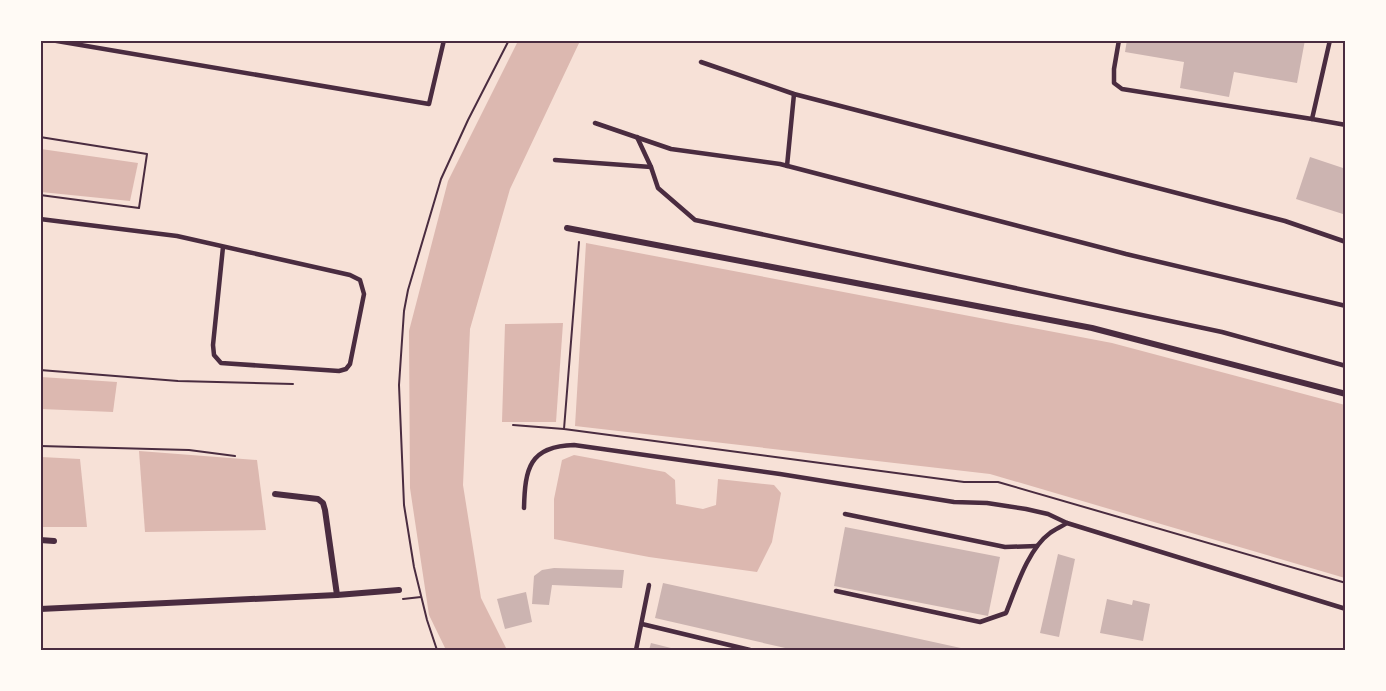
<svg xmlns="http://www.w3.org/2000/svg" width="1386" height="691" font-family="'Times New Roman',serif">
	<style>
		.water { fill: #dcb8b0 }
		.building { fill: #ccb4b1 }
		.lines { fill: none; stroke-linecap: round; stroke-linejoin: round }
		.path { stroke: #4a2c40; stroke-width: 2 }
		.service { stroke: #4a2c40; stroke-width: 4.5 }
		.minor { stroke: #4a2c40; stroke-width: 6 }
		.neatline { fill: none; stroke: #4a2c40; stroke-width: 2 }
	</style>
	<rect width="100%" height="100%" fill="#f7e1d7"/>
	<g class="water">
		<path d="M518,41h62l-70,148 -40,140 -7,156 18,113 26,52h-61l-17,-35 -19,-127 -1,-157 39,-150z"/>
		<path d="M41,149l97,14 -8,38 -89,-9z"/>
		<path d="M586,243l526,100 233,62v173l-355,-104 -415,-48z"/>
		<path d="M563,323l-7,99h-54l3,-98z"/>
		<path d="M41,377l76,5 -4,30 -72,-3z"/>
		<path d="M139,451l118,9 9,70 -121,2z"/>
		<path d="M574,455l91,17 10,8 1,24 27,5 13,-4 2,-26 56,6 7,8 -9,49 -15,30 -108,-15 -95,-18v-40l8,-39z"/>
		<path d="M41,457l39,2 7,68h-46z"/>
	</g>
	<g class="building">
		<path d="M1127,40h178l-8,43 -63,-11 -5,25 -49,-9 4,-26 -59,-10z"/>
		<path d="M1310,157l36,12v46l-50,-16z"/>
		<path d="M845,527l155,30 -12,59 -154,-30z"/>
		<path d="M1058,554l17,5 -16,78 -19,-4z"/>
		<path d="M554,568l70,2 -2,18 -70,-3 -3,20 -17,-1 2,-28 8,-6z"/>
		<path d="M663,583l307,67h-176l-139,-32z"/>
		<path d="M526,592l6,30 -27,7 -8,-30z"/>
		<path d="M1107,599l25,6 1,-5 17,4 -7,37 -43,-8z"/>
		<path d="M651,643l28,7h-30z"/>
	</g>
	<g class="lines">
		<g class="path">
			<path d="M40,137l107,17 -8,54 -99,-13"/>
			<path d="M579,242l-15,187 400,53h34l348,101"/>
			<path d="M40,370l138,11 115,3"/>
			<path d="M513,425l51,4"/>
			<path d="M40,446l149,4 46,6"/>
			<path d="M403,599l18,-2"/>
			<path d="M301,650l80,-1 2,1"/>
			<path d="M437,650l-10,-30 -13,-53 -10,-62 -5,-120 5,-74 4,-21 33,-111 27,-59 41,-80"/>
		</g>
		<g class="service">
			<path d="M51,40l378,64 15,-64"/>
			<path d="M1119,40l-5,29v14l8,6 190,30"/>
			<path d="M1330,40l-18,79 34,6"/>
			<path d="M701,62l93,32 491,127 61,21"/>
			<path d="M595,123l76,26 109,15 346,90 220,52"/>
			<path d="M637,137l14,30 7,21 37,32 527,112 124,34"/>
			<path d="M555,160l96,7"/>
			<path d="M787,166l7,-72"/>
			<path d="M40,219l137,17 173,39 10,5 4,14 -14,70 -4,5 -7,2 -118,-8 -7,-8 -1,-10 10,-98"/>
			<path d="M524,508c1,-39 5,-62 50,-63l206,29 174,28 33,1 39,6 22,5 19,9 279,86"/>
			<path d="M845,514l160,33 32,-1"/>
			<path d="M836,591l144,31 26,-9c10,-25 22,-64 44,-80 5,-4 11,-6 17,-10"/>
			<path d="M642,624l108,26"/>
			<path d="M636,650l13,-65"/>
		</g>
		<g class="minor">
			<path d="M567,228l525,100 254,66"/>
			<path d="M275,494l43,5 5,4 2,7 12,85"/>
			<path d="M40,540l14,1"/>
			<path d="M40,609l297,-14 62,-5"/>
		</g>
	</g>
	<rect width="1386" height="691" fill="none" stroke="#fffaf5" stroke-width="84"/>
	<rect x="42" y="42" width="1302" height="607" class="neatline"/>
</svg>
